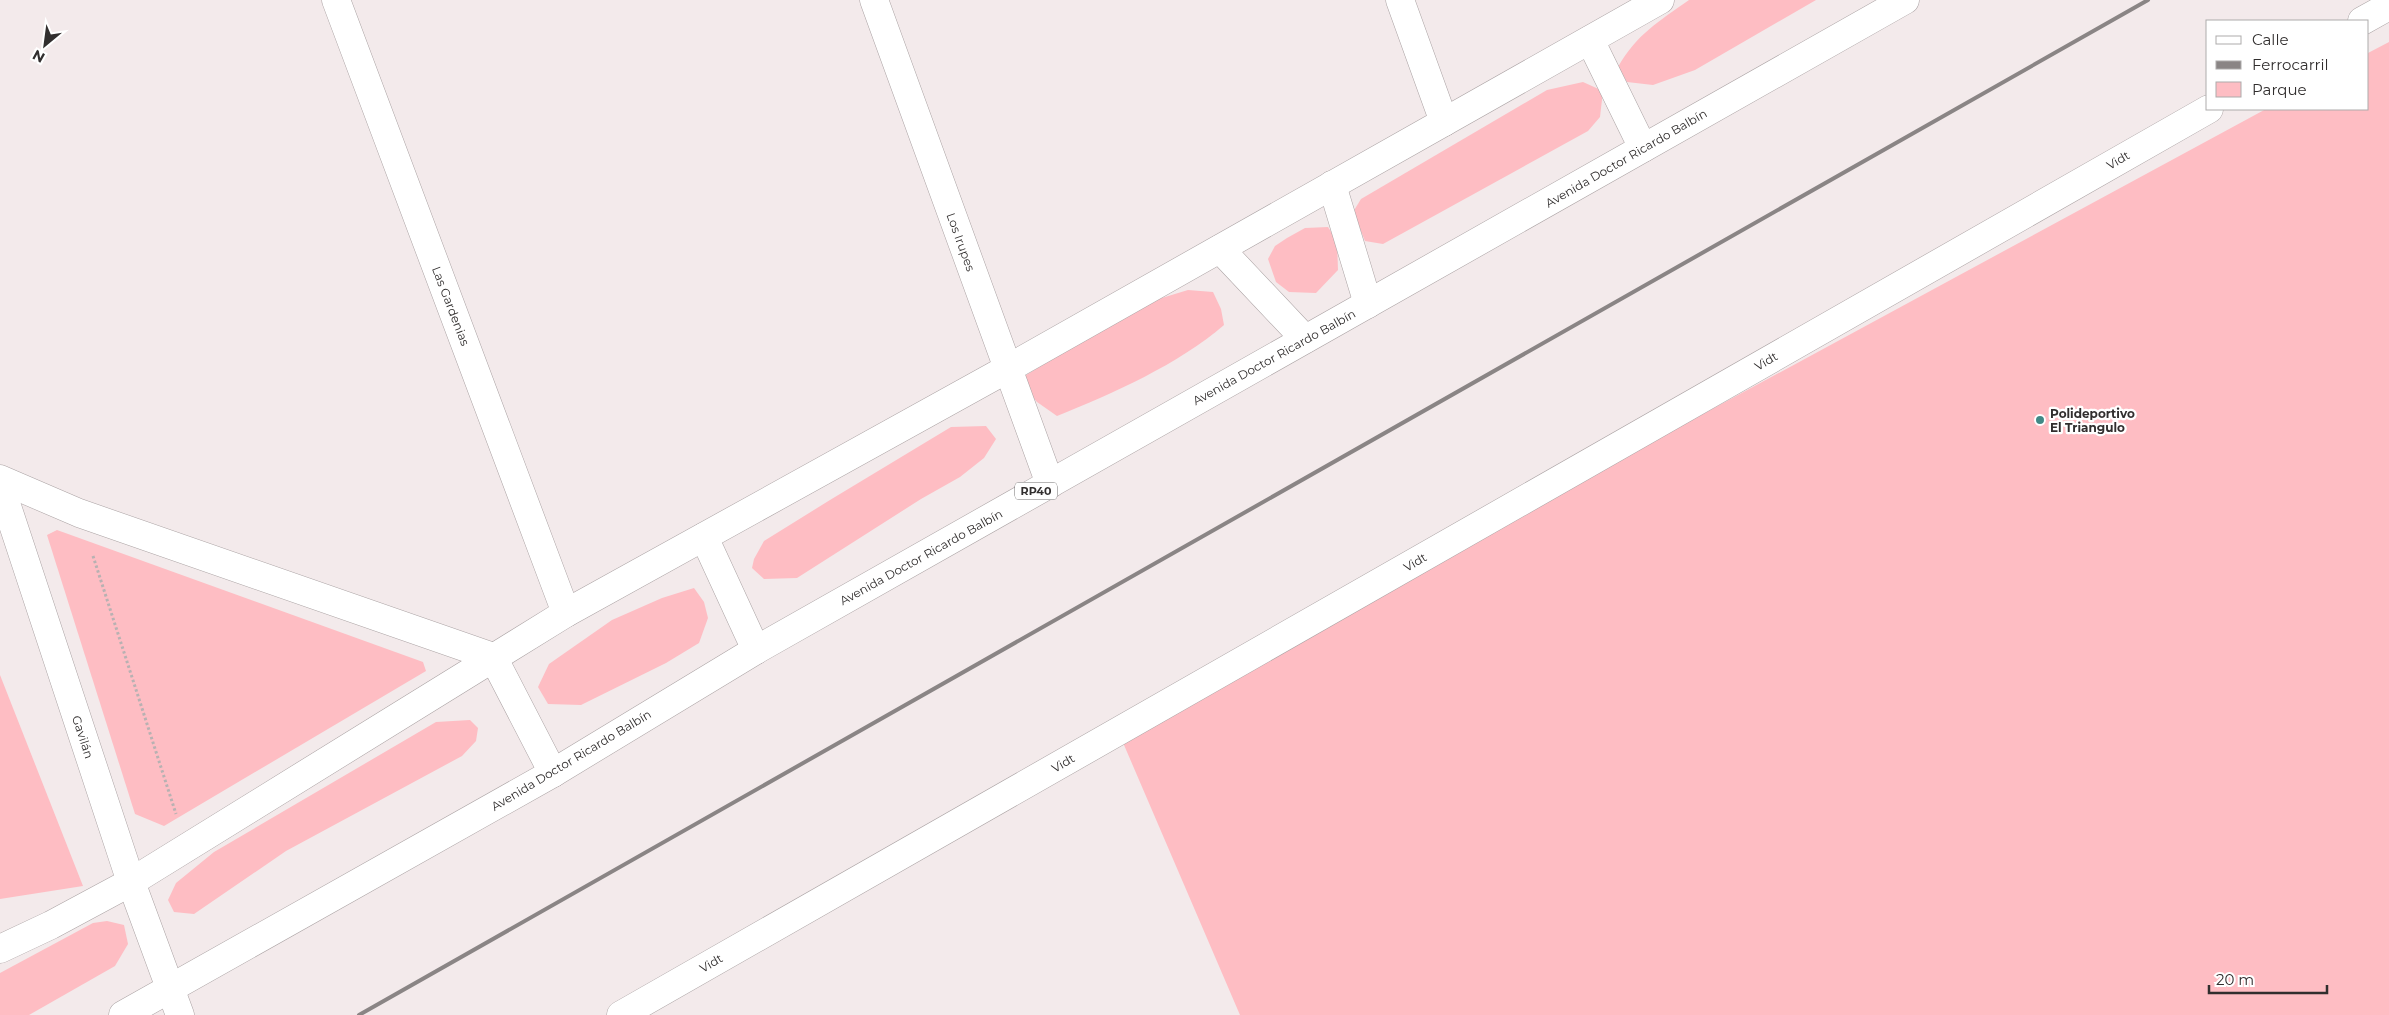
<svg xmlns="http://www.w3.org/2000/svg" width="2389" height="1015" font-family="Montserrat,sans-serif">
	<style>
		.green { fill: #febdc3 }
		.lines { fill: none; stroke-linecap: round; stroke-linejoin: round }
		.minor-casing { stroke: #aba3a4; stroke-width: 29 }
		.primary-casing { stroke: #aba3a4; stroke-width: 29 }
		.path { stroke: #b8b1b2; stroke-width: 3; stroke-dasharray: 2.5 2.5; stroke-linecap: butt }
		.minor { stroke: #fff; stroke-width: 28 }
		.primary { stroke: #fff; stroke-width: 28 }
		.rail { stroke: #8a8585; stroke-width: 4 }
		.poi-dot { fill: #418986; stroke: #fff; stroke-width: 2 }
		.labels { text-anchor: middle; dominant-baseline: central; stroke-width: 4.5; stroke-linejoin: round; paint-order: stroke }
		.shield { fill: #fff; stroke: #6f6d6d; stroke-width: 1 }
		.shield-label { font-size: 11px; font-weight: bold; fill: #312e2e }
		.street-label { font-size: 12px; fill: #312e2e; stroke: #fff }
		.poi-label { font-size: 12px; font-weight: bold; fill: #312e2e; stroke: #fff; text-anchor: start }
	</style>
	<rect width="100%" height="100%" fill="#f3eaeb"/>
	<g class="green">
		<path d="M1689,0h127l-121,70 -42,15 -26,-3 -9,-15c19,-33 40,-45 71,-67z"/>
		<path d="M2389,42v973h-1149l-122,-284 1148,-622h102v-56z"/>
		<path d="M1583,82l20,9 -3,26 -12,14 -205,113 -18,-3 -12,-29 8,-13 186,-109z"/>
		<path d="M1328,227l9,14 1,29 -22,23 -27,-1 -13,-10 -8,-23 7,-13 12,-8 18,-10z"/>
		<path d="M1188,290l25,2 8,17 3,16c-45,39 -112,69 -167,91l-20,-14 -19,-22 124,-76z"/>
		<path d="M986,426l10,13 -12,19 -24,19 -39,22 -124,79 -33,1 -12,-11 2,-9 10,-18 66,-41 121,-73z"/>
		<path d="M57,530l366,132 3,9 -262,155 -29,-12 -88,-279z"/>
		<path d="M694,588l10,14 4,16 -9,25 -33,20 -85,42 -33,-1 -10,-17 11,-23 63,-44 50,-22z"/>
		<path d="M0,675l83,211 -83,13z"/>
		<path d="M470,720l8,8 -2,13 -14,15 -176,95 -92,63 -20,-2 -6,-12 8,-17 38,-31 222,-130z"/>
		<path d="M107,921l17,4 4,19 -13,22 -86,49h-29v-42l93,-50z"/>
	</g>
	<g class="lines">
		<defs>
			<g id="minor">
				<path d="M336,0l230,613"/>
				<path d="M874,0l176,484"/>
				<path d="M1400,0l44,122"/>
				<path d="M2362,21l27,-15"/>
				<path d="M1590,40l53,108"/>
				<path d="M1332,185l36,119"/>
				<path d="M1220,249l85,90"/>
				<path d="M0,479l79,34 414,144 60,116"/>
				<path d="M0,485l131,397 49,133"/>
				<path d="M704,537l52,113"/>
				<path d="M0,949l51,-24 80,-43 435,-269 441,-244 653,-369"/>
				<path d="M621,1015l1588,-906"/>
			</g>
			<path id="primary" d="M123,1015l430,-242 203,-123 1149,-650"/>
		</defs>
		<use href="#minor" class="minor-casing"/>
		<use href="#primary" class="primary-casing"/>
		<path class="path" d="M93,556l83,258"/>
		<use href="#minor" class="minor"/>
		<use href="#primary" class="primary"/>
		<path class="rail" d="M359,1015l1789,-1015"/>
	</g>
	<circle class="poi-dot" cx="2040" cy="420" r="5"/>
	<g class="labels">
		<rect class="shield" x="1015" y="482.5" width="42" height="17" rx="4"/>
		<g class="shield-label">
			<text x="1036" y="491">RP40</text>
		</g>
		<g class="street-label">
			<text transform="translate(1626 158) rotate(-30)">Avenida Doctor Ricardo Balbín</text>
			<text transform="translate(2118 160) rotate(-30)">Vidt</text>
			<text transform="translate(961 242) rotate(70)">Los Irupes</text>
			<text transform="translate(451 306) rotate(69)">Las Gardenias</text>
			<text transform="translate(1274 357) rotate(-29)">Avenida Doctor Ricardo Balbín</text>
			<text transform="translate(1766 361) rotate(-30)">Vidt</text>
			<text transform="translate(921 557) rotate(-29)">Avenida Doctor Ricardo Balbín</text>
			<text transform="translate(1415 562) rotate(-30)">Vidt</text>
			<text transform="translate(83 737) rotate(72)">Gavilán</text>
			<text transform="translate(571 760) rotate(-31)">Avenida Doctor Ricardo Balbín</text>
			<text transform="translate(1063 763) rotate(-30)">Vidt</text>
			<text transform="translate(711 963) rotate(-30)">Vidt</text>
		</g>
		<g class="poi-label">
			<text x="2050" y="413">Polideportivo<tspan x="2050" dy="14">El Triangulo</tspan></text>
		</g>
	</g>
	<rect x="2206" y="20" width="162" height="90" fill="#ffffff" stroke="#adabab"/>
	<rect x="2216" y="36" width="25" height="8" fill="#ffffff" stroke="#adabab"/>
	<text x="2252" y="45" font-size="15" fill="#312e2e">Calle</text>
	<rect x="2216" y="61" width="25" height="8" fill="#8a8585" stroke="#adabab"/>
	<text x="2252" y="70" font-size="15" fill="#312e2e">Ferrocarril</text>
	<rect x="2216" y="82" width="25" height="15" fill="#febdc3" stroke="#adabab"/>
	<text x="2252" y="95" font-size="15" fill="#312e2e">Parque</text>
	<g transform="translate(45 45) rotate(209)" stroke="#ffffff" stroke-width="4" paint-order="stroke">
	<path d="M0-4L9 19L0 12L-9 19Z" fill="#312e2e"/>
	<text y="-8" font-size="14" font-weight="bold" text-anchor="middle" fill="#312e2e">N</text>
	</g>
	<path d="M2209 985v8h118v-8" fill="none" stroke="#312e2e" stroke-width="2.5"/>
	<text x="2216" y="985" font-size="15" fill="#312e2e" stroke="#ffffff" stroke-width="4" paint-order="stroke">20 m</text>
</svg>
